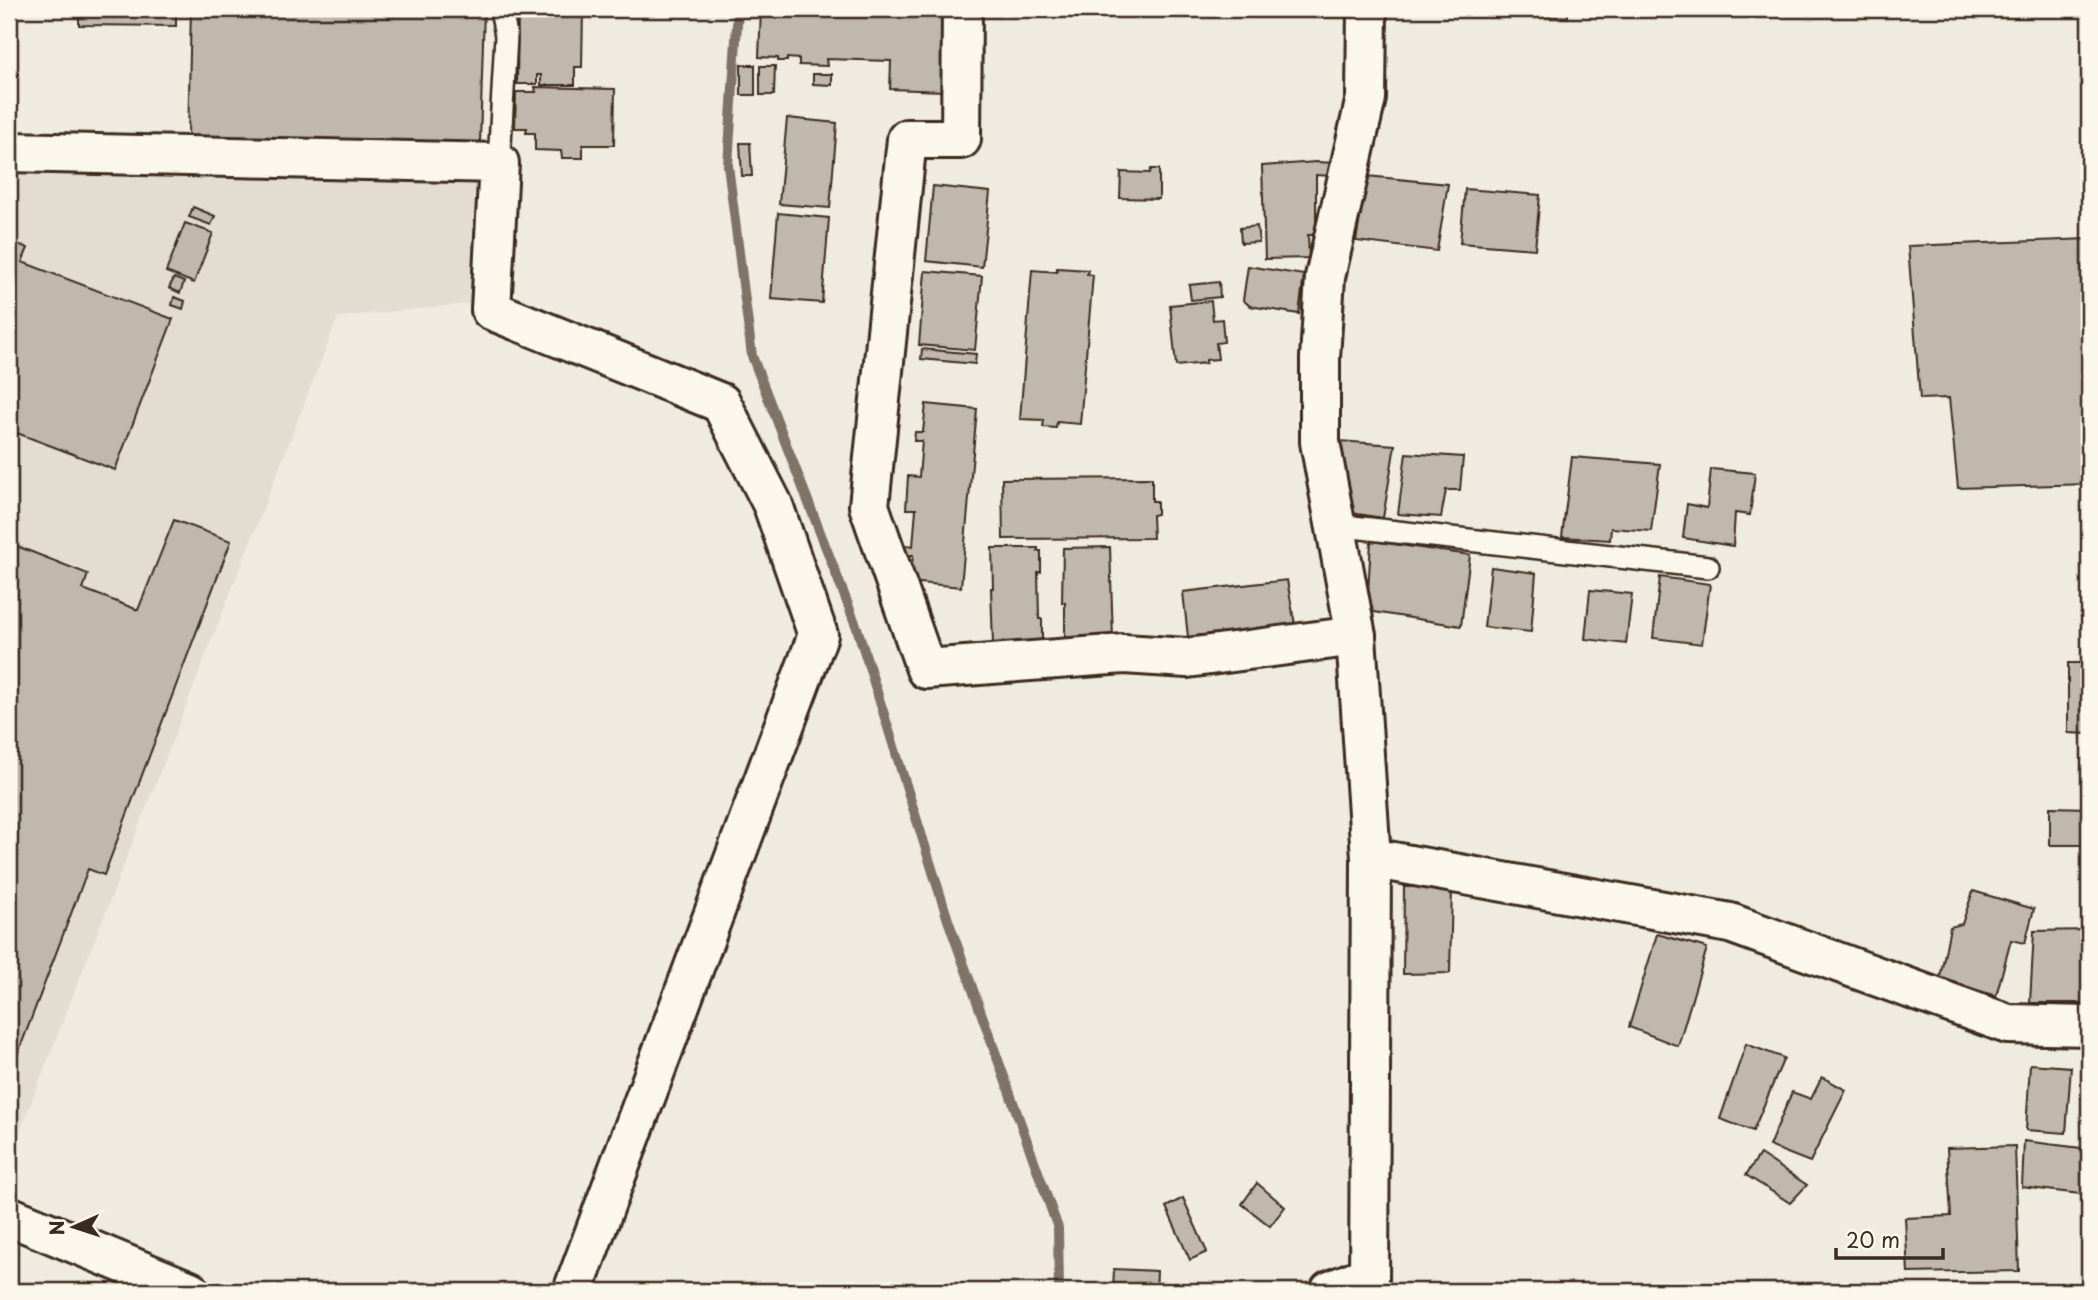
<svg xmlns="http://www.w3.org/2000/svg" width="2098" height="1300" font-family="'Playpen Sans',sans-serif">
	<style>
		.built { fill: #e2dcd1 }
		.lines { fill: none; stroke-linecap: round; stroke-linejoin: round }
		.stream { stroke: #7f7367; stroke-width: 10 }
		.building { fill: #c0b8ad; stroke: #3b2a1e; stroke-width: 2 }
		.lane-casing { stroke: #3b2a1e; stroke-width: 26 }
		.street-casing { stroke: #3b2a1e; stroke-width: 44 }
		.lane { stroke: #fbf7ec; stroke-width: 21 }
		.street { stroke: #fbf7ec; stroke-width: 38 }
	</style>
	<rect width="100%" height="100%" fill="#f0ebe0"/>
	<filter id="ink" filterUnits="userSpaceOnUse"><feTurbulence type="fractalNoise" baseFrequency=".0143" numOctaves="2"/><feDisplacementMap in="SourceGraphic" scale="14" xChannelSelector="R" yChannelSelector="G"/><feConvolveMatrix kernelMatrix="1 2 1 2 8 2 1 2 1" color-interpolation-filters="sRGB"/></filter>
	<g filter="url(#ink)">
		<path class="built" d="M9,165l476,14 -8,124 -139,14 -329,842z"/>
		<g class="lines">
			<path class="stream" d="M738,9l-10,156 24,191 105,272 91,292 110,308 1,63"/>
		</g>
		<g class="building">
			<path d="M79,9h97v17l-97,-1z"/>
			<path d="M191,9h293l-4,134 -292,-6z"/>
			<path d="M518,9h65l-1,58h-7v18h-34v-10h-4v9h-20z"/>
			<path d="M761,9h187l-4,82 -54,-2 1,-28 -65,-2 1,7 -28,-1v-6l-12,-1v3h-9v-3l-19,-1z"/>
			<path d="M1517,9h51v8l-51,-2z"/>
			<rect x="741" y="65" width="14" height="30"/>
			<path d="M760,66h15l-1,29h-14z"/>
			<path d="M813,74h19v11l-19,-1z"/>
			<path d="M535,87l80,2 -1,56h-31v13h-21l-1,-7 -26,-1v-17h-9l1,-5h-12l1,-36h20z"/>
			<path d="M787,118l50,5 -7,85 -51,-4z"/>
			<path d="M740,143h10l2,33h-10z"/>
			<path d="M1316,162l19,1 -1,13 -18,-1v60h-8l1,23 -44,1 -3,-93z"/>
			<path d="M1151,169h8v30l-39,-1 1,-26 29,1z"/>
			<path d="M1367,176l81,8 -11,67 -81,-10z"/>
			<path d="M933,186l57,6 -8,75 -56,-6z"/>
			<path d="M1465,189l75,6 -5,54 -75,-6z"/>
			<path d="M193,207l22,9 -4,9 -22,-8z"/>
			<path d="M778,213l51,5 -7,85 -51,-4z"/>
			<path d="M185,223l28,10 -19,50 -28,-11z"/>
			<path d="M1257,226l2,16 -18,1 -1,-15z"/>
			<path d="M2089,239v245l-131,4 -9,-90 -29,1 -12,-153z"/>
			<path d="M9,241l19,7 -6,14 151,57 -58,151 -106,-40z"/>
			<path d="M1248,266l56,9 -5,39 -49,-8 -7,-6z"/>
			<path d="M1057,268l31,2 -1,4 6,1 -13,149 -23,-2 -1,6 -13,-1 1,-7 -24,-1 12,-149 25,2z"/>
			<path d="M925,271l57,5 -7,74 -56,-5z"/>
			<path d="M174,278l10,4 -4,11 -11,-5z"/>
			<path d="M1219,282l1,15 -29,3 -2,-15z"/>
			<path d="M174,297l11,4 -2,8 -11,-4z"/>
			<path d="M1211,301l2,19 9,-1 2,23 -8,1 2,16 -12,1v3l-30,3 -6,-61z"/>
			<path d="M922,349l54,5 -1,10 -54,-5z"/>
			<path d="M926,404l51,5 -16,178 -51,-5 3,-27h-8v-10l8,1 3,-37h-10l2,-33 11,1 3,-36h-8l1,-9h8z"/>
			<path d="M1338,441l57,4 -12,73 -32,-5z"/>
			<path d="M1406,453l57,4 -3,33h-14l-5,27 -43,-3z"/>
			<path d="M1572,457l88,7 -9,67 -40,-3 -1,12 -48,-3z"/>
			<path d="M1711,469l44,4 -5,42 -15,-2 -2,33 -50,-8 4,-34 20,4z"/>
			<path d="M1152,478v23h5v13l-5,1 1,23 -150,1 -1,-60z"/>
			<path d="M174,520l57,21 -127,334 -16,-6 -79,208v-534l79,31 -5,15 55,21z"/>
			<path d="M1371,541l99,14 -9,71 -94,-15z"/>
			<path d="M1110,547l3,92 -48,2v-39l-3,1 1,-55z"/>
			<path d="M992,548h46v3h3v21h-3l1,47h3v21h-2v3l-47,1 -2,-56h2z"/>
			<path d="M1491,567l45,6 -5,59 -47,-5z"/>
			<path d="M1660,577l50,7 -8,60 -49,-6z"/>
			<path d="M1287,580l8,45 -107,12 -5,-45z"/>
			<path d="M1590,590l42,4 -6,50 -41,-5z"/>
			<path d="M2068,663h21v71l-21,-1z"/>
			<path d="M2050,807l39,1v37h-39z"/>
			<path d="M1404,887h48l-2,86 -47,1z"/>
			<path d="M1973,891l61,18 -9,34 -14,-3 -15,56 -56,-18 10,-51 12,-3z"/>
			<path d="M2089,930v73h-59l4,-72z"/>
			<path d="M1657,934l50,14 -29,98 -49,-19z"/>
			<path d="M1746,1044l38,14 -31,73 -33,-12z"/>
			<path d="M2030,1064l41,3 -5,66 -40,-3z"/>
			<path d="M1822,1077l24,13 -36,72 -41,-16 23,-54 19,7z"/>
			<path d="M2024,1141l65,8v46l-67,-8z"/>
			<path d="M2015,1146l4,125 -111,2 -3,-55 46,-2 -4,-68z"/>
			<path d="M1760,1154l47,31 -17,18 -44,-28z"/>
			<path d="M1257,1183l28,24 -15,19 -28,-22z"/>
			<path d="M1183,1198l24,54 -17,8 -24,-53z"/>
			<path d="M1114,1269l43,2 -1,20h-43z"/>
		</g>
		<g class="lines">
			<defs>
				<g id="lane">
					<path d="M499,163l7,-127 -5,-27"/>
					<path d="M1335,525l373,42"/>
				</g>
				<g id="street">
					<path d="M962,9l-1,130h-54l-38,367 57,163 198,-15 63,4 169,-22"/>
					<path d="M1367,9l-1,89 -41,179 -5,81v84l36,194 15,222 -2,433"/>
					<path d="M9,152l490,11 -8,147 230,93 52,102 45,130 -245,656"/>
					<path d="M1371,858l359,65 278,101 81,2"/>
					<path d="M9,1216l181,75"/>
					<path d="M1330,1291l39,-16"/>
				</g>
			</defs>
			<use href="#lane" class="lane-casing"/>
			<use href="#street" class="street-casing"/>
			<use href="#lane" class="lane"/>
			<use href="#street" class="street"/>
		</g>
	</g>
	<rect width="2098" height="1300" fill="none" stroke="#fbf7ec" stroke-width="35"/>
	<rect x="18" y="18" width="2063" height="1265" fill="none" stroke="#3b2a1e" stroke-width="2.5" filter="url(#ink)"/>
	<g transform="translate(74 1227) rotate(267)" stroke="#fbf7ec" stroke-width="5" paint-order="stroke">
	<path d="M0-5L12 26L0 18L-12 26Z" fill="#3b2a1e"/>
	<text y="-10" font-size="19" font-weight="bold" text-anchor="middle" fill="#3b2a1e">N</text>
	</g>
	<path d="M1836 1248v10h107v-10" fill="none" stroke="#3b2a1e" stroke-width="3.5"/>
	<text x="1846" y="1248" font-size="21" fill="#3b2a1e" stroke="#fbf7ec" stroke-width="5" paint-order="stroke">20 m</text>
</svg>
